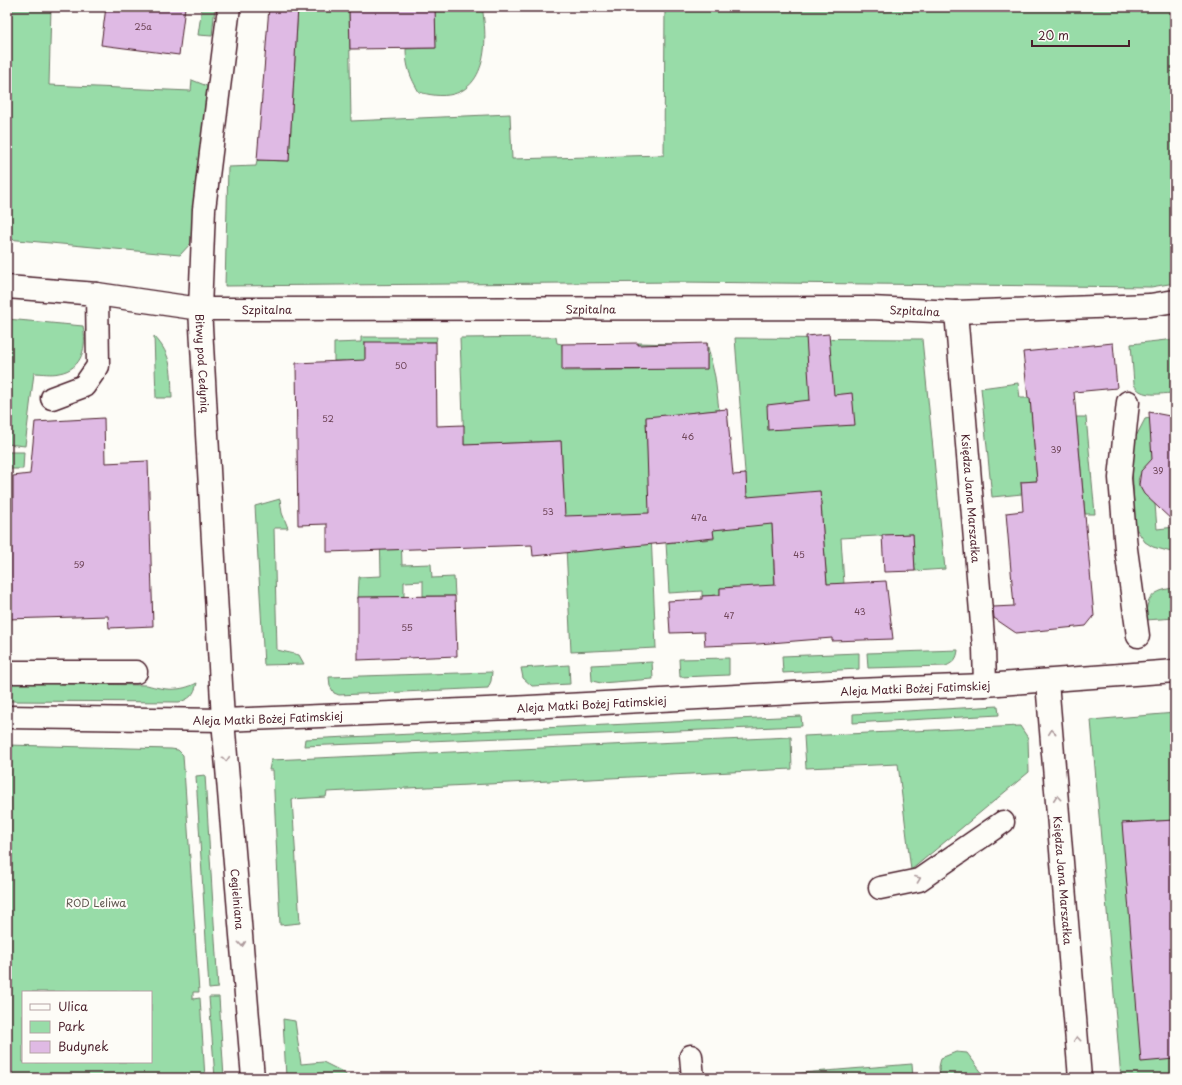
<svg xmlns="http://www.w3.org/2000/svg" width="1182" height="1085" font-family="'Playpen Sans',sans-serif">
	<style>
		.green { fill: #98dca8; stroke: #717e6a; fill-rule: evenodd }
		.building { fill: #dfbae4; stroke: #4a1f2b }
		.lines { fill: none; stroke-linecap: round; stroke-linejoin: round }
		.minor-casing { stroke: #4a1f2b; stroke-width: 25 }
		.minor { stroke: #fdfcf7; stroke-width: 22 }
		.oneway { stroke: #ac999b }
		.labels { text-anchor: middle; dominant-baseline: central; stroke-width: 4; stroke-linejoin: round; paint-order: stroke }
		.number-label { font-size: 9px; fill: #6f4659 }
		.street-label { font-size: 11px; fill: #4a1f2b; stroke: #fdfcf7 }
		.park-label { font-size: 11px; fill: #615850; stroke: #fdfcf7 }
	</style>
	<rect width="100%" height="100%" fill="#fdfcf7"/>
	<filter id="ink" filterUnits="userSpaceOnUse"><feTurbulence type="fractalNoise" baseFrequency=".025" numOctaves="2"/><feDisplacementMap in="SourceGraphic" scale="8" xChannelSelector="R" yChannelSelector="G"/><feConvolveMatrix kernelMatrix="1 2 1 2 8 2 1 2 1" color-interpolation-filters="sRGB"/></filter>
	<g filter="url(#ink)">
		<g class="green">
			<path d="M7,7h44l-2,78 142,6 1,-11 15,6 -16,157 -11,12 -173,-16v-55h2l-2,-67z"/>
			<path d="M202,7h13l-3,29 -14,-1z"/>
			<path d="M298,7h51l2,114 159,-7 2,45 152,-4 1,-148h510v276l-24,4 -471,-5 -455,4 3,-119 28,-1 1,-6 32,1z"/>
			<path d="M435,7h47c9,49 -1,103 -63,85 -9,-15 -13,-26 -13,-43l29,-1z"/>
			<path d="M7,319l76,7c4,20 0,43 -24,47 -8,2 -17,0 -25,0l-9,73 -18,-2z"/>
			<path d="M154,336c19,20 17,36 18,62h-16z"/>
			<path d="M361,337h76l-1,5 -71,1 1,57 -21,-39h-11v-18l27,-1z"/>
			<path d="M556,337l1,6 5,1 1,27 76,-1 -1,-27 40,1 29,25v-26l8,34 4,33 -73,8 10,230 -85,4 -10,-211 -97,4 -4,-107z"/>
			<path d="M735,338l187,1 23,230 -30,2 -2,-37 -72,4 3,46 -17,1 -7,-94 -48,32 3,71 -42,-7 -13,1v7l-18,1v-5l-33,2 -3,-50 13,-1 -1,-4 22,-3 2,5 12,-1 -1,-9 36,-4z"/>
			<path d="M1175,339v54c-14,0 -35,6 -41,-9l-3,-40z"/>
			<path d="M1018,383l2,15h10l7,83 -16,1 1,12 -30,3 -11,-109z"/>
			<path d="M1076,417h10l9,97h-10z"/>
			<path d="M1154,417l2,40c-22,22 -25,24 -1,47l2,25 18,-2v26l-22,-6 -8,-5 -10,-15 -4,-81 14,-27z"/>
			<path d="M7,452h17l-1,17h-16z"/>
			<path d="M379,485l21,18 2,62 29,-1 1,14 22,-1 1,19h-32v-15l-19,1v15l-46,2 1,-22 22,-1z"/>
			<path d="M280,499l2,14 6,15h-14l3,122 22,5 5,9 -40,1 -9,-159z"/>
			<path d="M1175,588v30l-29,2c-1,-22 7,-30 29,-32z"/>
			<path d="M958,650c-1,9 -4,12 -12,16l-78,2 -1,-15z"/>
			<path d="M859,653v16l-76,4 -1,-17z"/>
			<path d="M729,658v17l-49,2 -1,-18z"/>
			<path d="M652,662l1,17 -52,4 -9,-2 -1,-16z"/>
			<path d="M569,665l1,19 -38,2 -9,-8 -2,-10z"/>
			<path d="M492,672l-1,9 -3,7 -149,7 -5,-2 -4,-7 -1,-9z"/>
			<path d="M7,683l140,2c18,5 32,7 50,-2 -3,12 -7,16 -18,19l-172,-1z"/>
			<path d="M998,706l1,9 -146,8v-9z"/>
			<path d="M1175,713v107l-52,3 52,236v19h-54l-30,-358z"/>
			<path d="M801,716l1,10 -498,20 1,-7z"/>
			<path d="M1020,726l8,12 1,34 -118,98 -13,-106 -92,4 -2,-32z"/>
			<path d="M791,737l1,32 -465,23 -1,5 -34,2 8,124 -20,2 -7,-155h-4l2,-10z"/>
			<path d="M7,745l164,4 7,1 5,5 16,237h-6v7l7,-1 5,80h-198zM23,992h128v70h-128z"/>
			<path d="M205,775l13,213 -9,1 -13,-213z"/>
			<path d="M209,997h10l5,81h-9z"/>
			<path d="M283,1019l12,2 6,43 22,-2 18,9 9,7h-64z"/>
			<path d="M956,1052l11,1 19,25h-46l-1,-11 2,-9z"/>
			<path d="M912,1064l1,14h-173z"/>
		</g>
		<g class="building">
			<path d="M106,7h79l-6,48 -78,-10z"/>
			<path d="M269,7h29l-9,154 -32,-1z"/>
			<path d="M349,7h86l1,41 -86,1z"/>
			<path d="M829,334l5,61 18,-2 3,32 -87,5 -1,-25 43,-5 -4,-64z"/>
			<path d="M365,342h71l1,84 27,-1v20l97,-4 4,75 84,-3 -3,-96 81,-8 6,66 13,-1 1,23 73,-6 7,93 59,-3 7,58 -61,2v-3l-74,6 -53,2 -1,-14 -34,1 -2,-32 34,-2v-3l18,-1v-7l55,-3 -3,-61 -59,6 1,8 -181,18 -1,-11 -205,7v-28l-29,1 -2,-162 69,-3z"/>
			<path d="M638,343v2l69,-2v26l-145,1v-26z"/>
			<path d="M1113,343l4,45 -43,4 20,224 -8,10 -70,7 -22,-15 -1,-11 21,-1 -8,-93 17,-2 -2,-29 16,-1 -7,-83h-2l-5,-46z"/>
			<path d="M1149,412l26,5v106l-31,-29 -5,-9 2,-14 11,-12z"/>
			<path d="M104,418l1,45 43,-2 5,165 -44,2 -1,-12 -101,3v-107l6,-1v-35l17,-2 5,-52z"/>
			<path d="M913,534l2,37 -31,1 -2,-37z"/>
			<path d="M455,596l2,60 -99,4v-63z"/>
			<path d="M1175,820v239l-34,3 -19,-239z"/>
		</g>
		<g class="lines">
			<defs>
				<g id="minor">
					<path id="s1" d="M229,7l-25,202 -4,100 23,411 30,358"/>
					<path id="s2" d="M7,287l90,7 103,15 670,-1 86,4 194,-7 25,-4"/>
					<path id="s3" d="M956,312l28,336 1,37"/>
					<path d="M52,398l32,-12 14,-20 -1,-72"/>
					<path d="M1128,402l-8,76 6,71 12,87"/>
					<path d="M7,672h129"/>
					<path id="s4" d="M1047,682l33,396"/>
					<path id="s5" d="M7,717l216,3 287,-12 321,-17 154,-6 190,-14"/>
					<path d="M880,888l39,-8 84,-58"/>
					<path d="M691,1056l2,22"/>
				</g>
			</defs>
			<use href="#minor" class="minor-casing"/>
			<use href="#minor" class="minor"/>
		</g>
		<defs><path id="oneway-chevron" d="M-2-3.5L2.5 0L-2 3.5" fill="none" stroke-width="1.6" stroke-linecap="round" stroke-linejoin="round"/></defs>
		<g class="oneway">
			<use href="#oneway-chevron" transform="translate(1052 732) rotate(-96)"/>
			<use href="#oneway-chevron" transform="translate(226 759) rotate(85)"/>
			<use href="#oneway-chevron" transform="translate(1057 798) rotate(-95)"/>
			<use href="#oneway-chevron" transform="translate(918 879) rotate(-21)"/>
			<use href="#oneway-chevron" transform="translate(242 944) rotate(85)"/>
			<use href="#oneway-chevron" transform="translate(1077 1039) rotate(-95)"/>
		</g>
	</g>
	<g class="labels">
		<g class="number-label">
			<text x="143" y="26">25a</text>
			<text x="401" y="365">50</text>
			<text x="328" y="418">52</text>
			<text x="688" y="436">46</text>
			<text x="1056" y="449">39</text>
			<text x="1158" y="470">39</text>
			<text x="548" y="511">53</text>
			<text x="699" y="517">47a</text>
			<text x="799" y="554">45</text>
			<text x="79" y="564">59</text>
			<text x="860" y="611">43</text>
			<text x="729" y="615">47</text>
			<text x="407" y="627">55</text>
		</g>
		<g class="street-label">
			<text stroke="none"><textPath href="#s2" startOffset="261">Szpitalna</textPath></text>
			<text stroke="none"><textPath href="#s2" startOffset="585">Szpitalna</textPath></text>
			<text stroke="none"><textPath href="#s2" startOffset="909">Szpitalna</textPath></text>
			<text stroke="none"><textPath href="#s1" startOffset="358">Bitwy pod Cedynią</textPath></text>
			<text stroke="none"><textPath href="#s3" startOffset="187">Księdza Jana Marszałka</textPath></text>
			<text stroke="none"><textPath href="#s5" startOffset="909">Aleja Matki Bożej Fatimskiej</textPath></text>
			<text stroke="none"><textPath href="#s5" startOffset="585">Aleja Matki Bożej Fatimskiej</textPath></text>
			<text stroke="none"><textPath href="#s5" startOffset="261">Aleja Matki Bożej Fatimskiej</textPath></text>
			<text stroke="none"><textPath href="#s4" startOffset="199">Księdza Jana Marszałka</textPath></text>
			<text stroke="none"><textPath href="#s1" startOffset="895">Cegielniana</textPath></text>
		</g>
		<g class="park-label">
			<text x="96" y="902">ROD Leliwa</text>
		</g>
	</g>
	<rect width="1182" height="1085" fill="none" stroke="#fdfcf7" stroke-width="24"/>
	<rect x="12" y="12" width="1158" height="1061" fill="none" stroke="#4a1f2b" stroke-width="1.5" filter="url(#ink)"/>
	<rect x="22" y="991" width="130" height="72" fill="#fdfcf7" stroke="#b5a4a5"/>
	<rect x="30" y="1004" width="20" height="6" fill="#fdfcf7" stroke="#b5a4a5"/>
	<text x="58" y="1011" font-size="12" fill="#4a1f2b">Ulica</text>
	<rect x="30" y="1021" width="20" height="12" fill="#98dca8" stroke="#b5a4a5"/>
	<text x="58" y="1031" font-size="12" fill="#4a1f2b">Park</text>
	<rect x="30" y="1041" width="20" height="12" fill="#dfbae4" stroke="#b5a4a5"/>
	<text x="58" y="1051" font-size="12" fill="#4a1f2b">Budynek</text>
	<path d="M1032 40v6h97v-6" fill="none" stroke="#4a1f2b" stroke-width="2"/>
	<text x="1038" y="40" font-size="12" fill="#4a1f2b" stroke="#fdfcf7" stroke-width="3" paint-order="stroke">20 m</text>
</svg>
